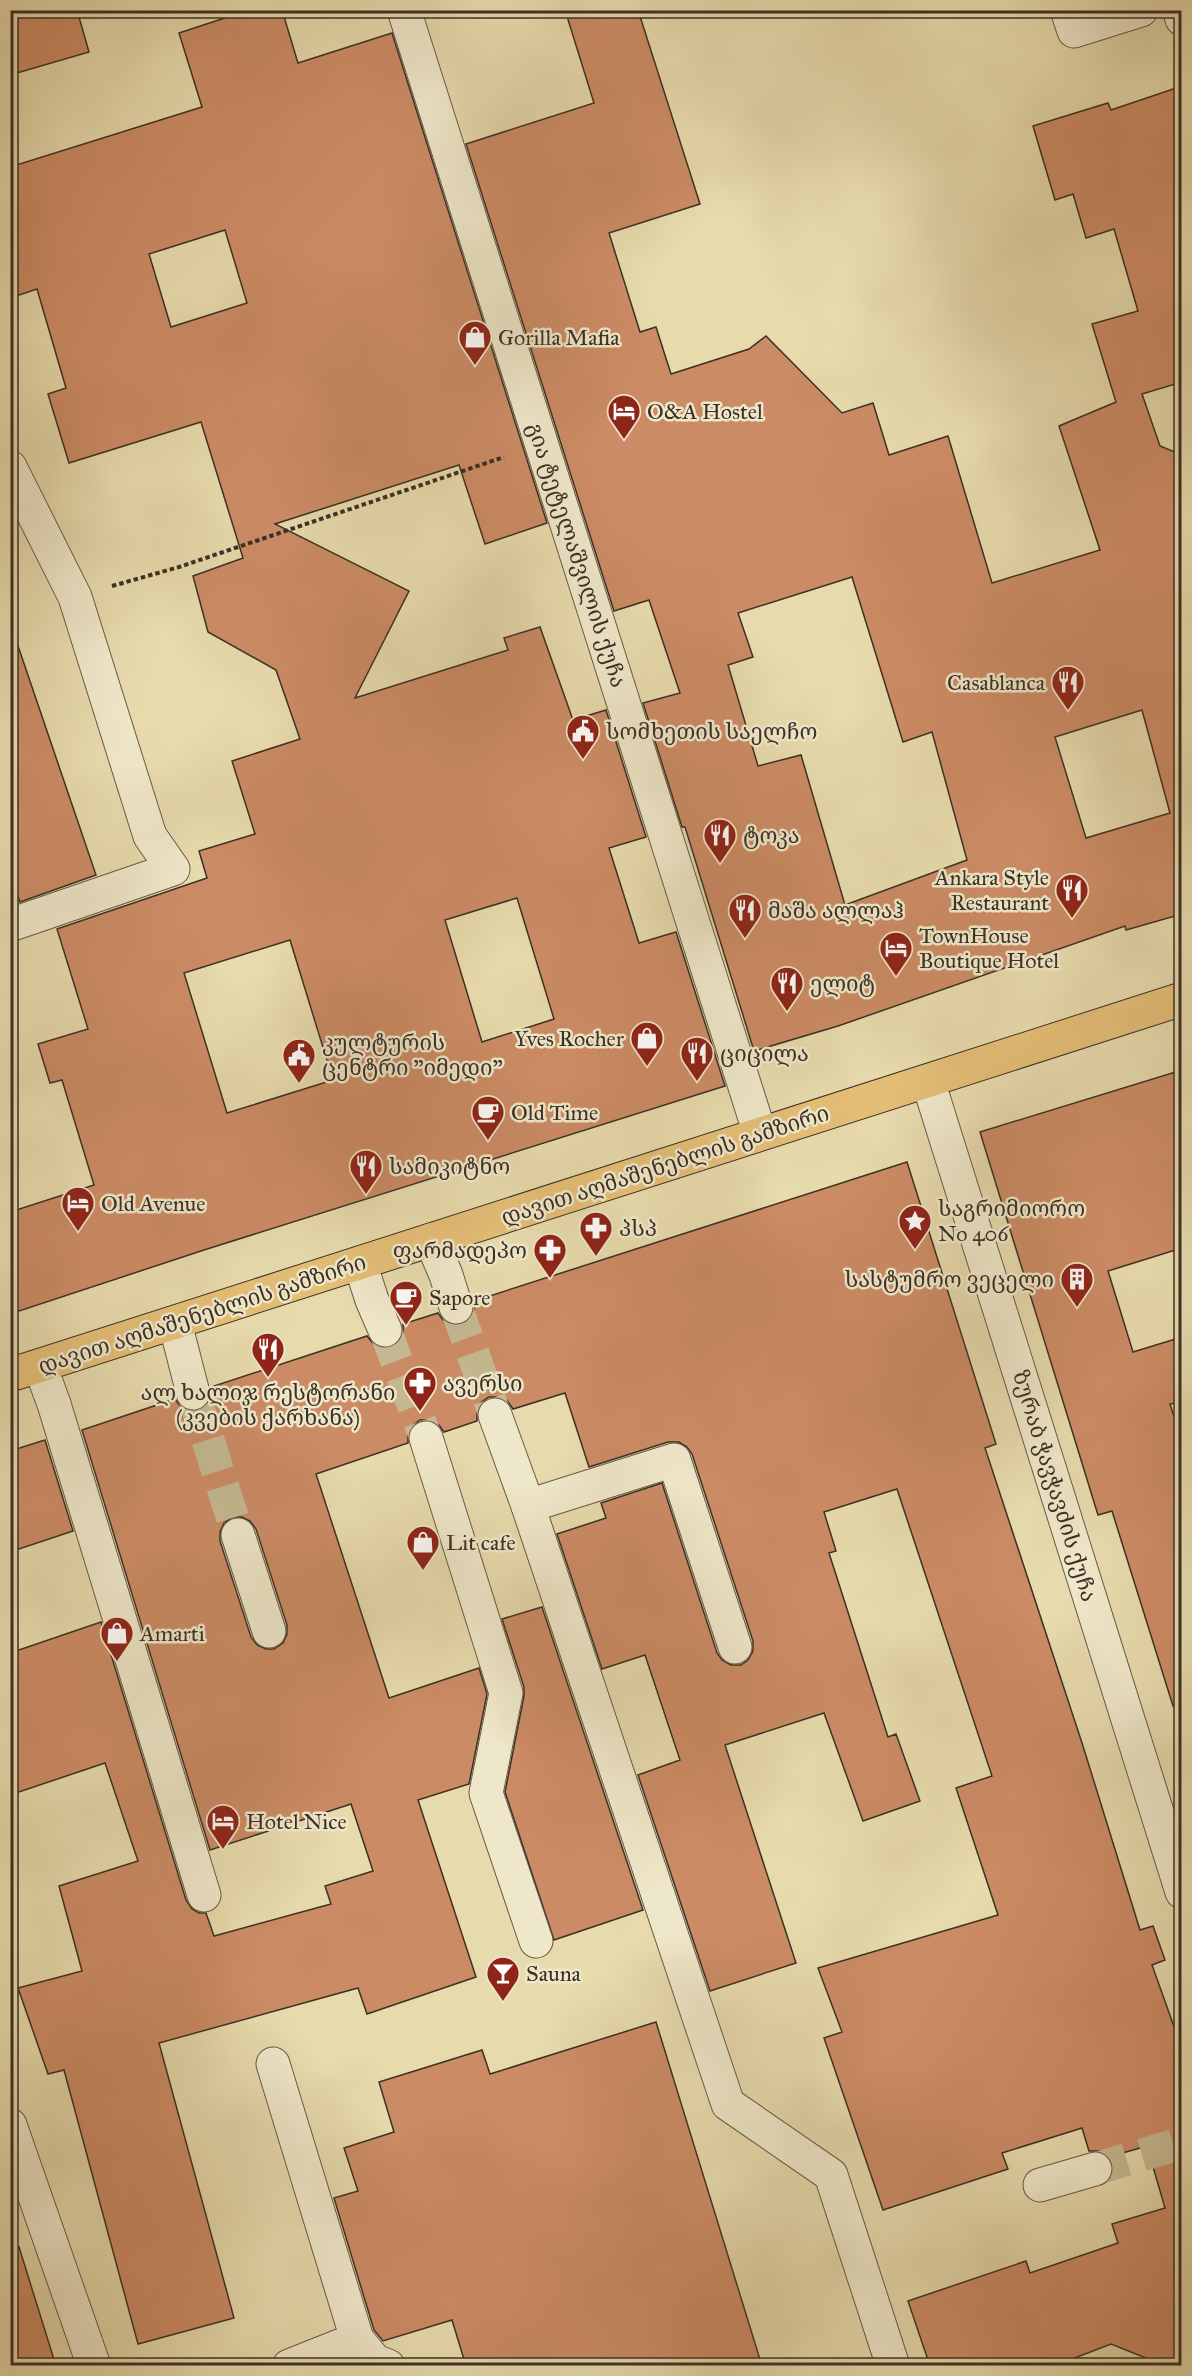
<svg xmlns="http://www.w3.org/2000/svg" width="1192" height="2376" viewBox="0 0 1192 2376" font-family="'IM FELL Great Primer','Noto Serif Georgian',serif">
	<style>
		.building { fill: #cb8b65; stroke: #3b3025; stroke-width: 1.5; fill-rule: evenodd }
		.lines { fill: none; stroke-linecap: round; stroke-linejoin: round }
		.minor-tunnel { stroke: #c5b891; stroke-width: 33; stroke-dasharray: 33 16; stroke-linecap: butt }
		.minor-casing { stroke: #665a47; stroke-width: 35 }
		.major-casing { stroke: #3b3025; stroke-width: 35 }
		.path { stroke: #3b3025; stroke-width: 4; stroke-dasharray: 4.5 3; stroke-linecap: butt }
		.minor { stroke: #efe7c9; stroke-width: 33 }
		.major { stroke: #e4bd76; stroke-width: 33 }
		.labels { text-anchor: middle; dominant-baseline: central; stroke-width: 5; stroke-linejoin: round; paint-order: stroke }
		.poi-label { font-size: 22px; fill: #3b3025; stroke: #efe7c9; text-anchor: start }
		.street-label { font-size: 22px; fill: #3b3025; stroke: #efe7c9 }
	</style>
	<rect width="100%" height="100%" fill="#e7daac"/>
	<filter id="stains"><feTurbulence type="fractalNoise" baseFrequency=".00333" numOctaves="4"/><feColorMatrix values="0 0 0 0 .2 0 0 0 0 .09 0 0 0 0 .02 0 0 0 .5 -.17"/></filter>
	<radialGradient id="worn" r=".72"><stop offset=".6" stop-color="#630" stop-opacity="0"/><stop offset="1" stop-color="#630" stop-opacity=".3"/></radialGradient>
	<g class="building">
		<path d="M10,10H77L89,52L10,75Z"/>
		<path d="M249,10H282L298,63L392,33L547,523L485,544L459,465L275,524L409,591L355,698L508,650L504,638L540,627L573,720L606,710L646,837L609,848L639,943L676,932L725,1086L204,1250L10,1314V1212L94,1185L62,1080L50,1083L38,1044L88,1029L57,929L207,878L199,851L255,834L232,761L300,739L276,670L208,632L193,576L243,558L201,422L69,463L48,394L66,388L37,289L10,298V167L202,107L179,33ZM225,230L247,303L171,327L149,254ZM517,898L554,1019L482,1042L445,920ZM290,940L333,1080L227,1113L184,973Z"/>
		<path d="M565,10H638L700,204L609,233L640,332L656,327L671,374L749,349L766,336L842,413L873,403L889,455L948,436L992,583L1100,550L1059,426L1116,402L1092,324L1138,311L1114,229L1086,238L1073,194L1055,200L1033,126L1108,103L1111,110L1182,86V382L1142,394L1160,446L1182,455V914L1126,930L1125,926L838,1026L754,1051L685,827H682L643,703L680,693L649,600L614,611L466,144L594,103ZM852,577L903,742L932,732L967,860L845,905L801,755L758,766L728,665L753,657L738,613ZM1142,710L1170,813L1086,838L1055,737Z"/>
		<path d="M17,643L96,875L20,902L10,874V644Z"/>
		<path d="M1182,1070V1248L1108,1271L1133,1352L1182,1337V1402L1170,1404L1182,1441V1705L1173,1706L1112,1511L1098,1515L980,1132Z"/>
		<path d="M907,1162L996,1444L985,1448L1083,1746L1140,1930L1153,1926L1165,1960L1152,1965L1182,2049V2366H1148L1146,2358L1111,2344L1054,2366H930L908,2301L1026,2261L1030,2273L1118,2243L1112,2224L1165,2208L1147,2146L1109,2157L1100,2151H1089L1082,2128L1002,2153L1008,2169L883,2210L824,2038L842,2032L818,1968L998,1915L956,1788L992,1776L897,1489L824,1512L836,1551L829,1553L888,1737L896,1734L920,1801L863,1821L824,1713L725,1745L796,1963L710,1991L638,1775L680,1760L645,1655L602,1669L557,1534L606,1518L601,1503L662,1483L717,1653L722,1660L731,1665H741L748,1660L753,1651V1641L692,1454L687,1447L679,1442H668L589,1467L565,1393L513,1409L507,1400L499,1397H489L480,1403L477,1412V1421L444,1432L439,1425L431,1420H420L412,1426L408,1433V1443L316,1474L389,1698L479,1668L487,1694L469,1784L418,1800L476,1977L367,2014L358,1988L159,2043L234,2318L138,2344L64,2070L48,2074L18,1988L82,1971L59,1886L138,1861L105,1763L10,1795V1653L101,1622L186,1900L192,1909L199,1913H206L214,1936L331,1904L325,1886L373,1871L351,1804L210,1850L82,1430L175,1399L180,1406L187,1411H198L206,1406L211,1399V1387L367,1336L374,1345L383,1349L392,1347L400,1341L403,1333V1324L438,1313L443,1320L451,1325H462L470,1319L474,1312V1301ZM233,1517H242L250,1521L256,1529L287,1625V1634L283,1643L274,1649H266L257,1645L251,1637L220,1541V1532L224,1523Z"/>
		<path d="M45,1440L73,1531L10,1552V1451Z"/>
		<path d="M542,1607L643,1910L554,1940L505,1792L524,1696V1687L502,1619Z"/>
		<path d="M656,2022L762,2366H466L452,2320L383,2341L374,2330L334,2198L358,2191L344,2148L394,2132L379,2082L482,2050L490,2074Z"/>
		<path d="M19,2247L56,2366H10V2249Z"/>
	</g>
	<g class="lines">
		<g class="minor-tunnel">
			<path d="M456,1307L495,1415"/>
			<path d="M385,1330L426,1438"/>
			<path d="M193,1393L238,1535"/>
			<path d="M1095,2169L1182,2143"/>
		</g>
		<defs>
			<g id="minor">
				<path d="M404,10L760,1134"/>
				<path d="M1067,10L1074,31L1141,10"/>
				<path d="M1179,10L1182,19"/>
				<path d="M10,467L75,597L150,836L173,869L10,925"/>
				<path d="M928,1081L1182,1892"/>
				<path d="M431,1240L446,1275L456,1307"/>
				<path d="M360,1263L372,1300L385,1330"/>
				<path d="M175,1323L193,1393"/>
				<path d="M40,1366L54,1404L204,1895"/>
				<path d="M495,1415L528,1506L728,2104L831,2175L893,2366"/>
				<path d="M426,1438L506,1693L486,1793L536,1941"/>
				<path d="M528,1506L674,1460L735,1647"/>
				<path d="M238,1535L269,1631"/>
				<path d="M273,2064L357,2339L375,2361L388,2366"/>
				<path d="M10,2125L94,2366"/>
				<path d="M1040,2185L1095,2169"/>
				<path d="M289,2366L357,2339"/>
			</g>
			<path id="major" d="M10,1375L1182,999"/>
		</defs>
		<use href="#minor" class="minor-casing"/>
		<use href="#major" class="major-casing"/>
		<path class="path" d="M112,586L179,567L504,457"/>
		<use href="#minor" class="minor"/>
		<use href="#major" class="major"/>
	</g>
	<defs>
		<symbol id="shop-pin" viewBox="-11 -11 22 30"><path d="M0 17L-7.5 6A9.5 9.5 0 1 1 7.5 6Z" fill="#8f2418" stroke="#efe7c9"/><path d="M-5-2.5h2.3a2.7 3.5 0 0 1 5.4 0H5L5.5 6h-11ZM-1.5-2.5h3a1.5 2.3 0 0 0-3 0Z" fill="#fff"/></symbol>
		<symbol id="hotel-pin" viewBox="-11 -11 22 30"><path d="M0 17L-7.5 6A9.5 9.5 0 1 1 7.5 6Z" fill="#8f2418" stroke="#efe7c9"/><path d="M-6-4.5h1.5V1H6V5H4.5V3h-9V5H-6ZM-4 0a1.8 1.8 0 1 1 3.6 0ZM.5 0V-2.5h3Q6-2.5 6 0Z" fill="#fff"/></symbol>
		<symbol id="restaurant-pin" viewBox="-11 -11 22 30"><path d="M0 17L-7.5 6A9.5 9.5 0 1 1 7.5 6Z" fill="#8f2418" stroke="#efe7c9"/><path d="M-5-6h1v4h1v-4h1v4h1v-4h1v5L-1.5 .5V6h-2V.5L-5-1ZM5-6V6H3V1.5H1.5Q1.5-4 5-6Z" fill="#fff"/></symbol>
		<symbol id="civic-pin" viewBox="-11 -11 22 30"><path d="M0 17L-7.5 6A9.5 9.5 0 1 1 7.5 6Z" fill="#8f2418" stroke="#efe7c9"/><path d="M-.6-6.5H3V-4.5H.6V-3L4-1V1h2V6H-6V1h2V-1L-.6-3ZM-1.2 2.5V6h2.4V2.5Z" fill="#fff"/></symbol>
		<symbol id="cafe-pin" viewBox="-11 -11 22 30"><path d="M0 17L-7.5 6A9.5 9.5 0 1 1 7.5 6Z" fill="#8f2418" stroke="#efe7c9"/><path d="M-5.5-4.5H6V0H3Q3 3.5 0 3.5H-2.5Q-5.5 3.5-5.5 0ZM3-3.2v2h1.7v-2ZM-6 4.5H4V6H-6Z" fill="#fff"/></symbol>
		<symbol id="sight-pin" viewBox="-11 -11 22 30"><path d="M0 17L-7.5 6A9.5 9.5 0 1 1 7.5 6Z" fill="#8f2418" stroke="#efe7c9"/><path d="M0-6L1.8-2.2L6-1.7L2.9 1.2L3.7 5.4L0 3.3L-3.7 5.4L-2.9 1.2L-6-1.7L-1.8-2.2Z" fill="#fff"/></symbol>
		<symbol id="pharmacy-pin" viewBox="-11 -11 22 30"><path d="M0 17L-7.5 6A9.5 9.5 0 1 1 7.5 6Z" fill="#8f2418" stroke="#efe7c9"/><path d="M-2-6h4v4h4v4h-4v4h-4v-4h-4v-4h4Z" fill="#fff"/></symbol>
		<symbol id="building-pin" viewBox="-11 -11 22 30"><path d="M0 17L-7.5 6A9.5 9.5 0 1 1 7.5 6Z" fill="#8f2418" stroke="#efe7c9"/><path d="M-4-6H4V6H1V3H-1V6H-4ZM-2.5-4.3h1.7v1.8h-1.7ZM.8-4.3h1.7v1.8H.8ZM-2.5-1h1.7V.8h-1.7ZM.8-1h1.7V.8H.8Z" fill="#fff"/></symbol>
		<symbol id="bar-pin" viewBox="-11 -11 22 30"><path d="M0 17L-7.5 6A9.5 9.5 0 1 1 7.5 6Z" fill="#8f2418" stroke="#efe7c9"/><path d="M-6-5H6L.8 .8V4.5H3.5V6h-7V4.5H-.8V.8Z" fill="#fff"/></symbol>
	</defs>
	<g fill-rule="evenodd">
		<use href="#shop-pin" x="456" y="318" width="38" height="52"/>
		<use href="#hotel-pin" x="605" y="392" width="38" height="52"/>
		<use href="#restaurant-pin" x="1049" y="663" width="38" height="52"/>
		<use href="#civic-pin" x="564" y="712" width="38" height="52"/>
		<use href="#restaurant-pin" x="701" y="816" width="38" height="52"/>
		<use href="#restaurant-pin" x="1053" y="871" width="38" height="52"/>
		<use href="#restaurant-pin" x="726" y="891" width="38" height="52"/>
		<use href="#hotel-pin" x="877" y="929" width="38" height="52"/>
		<use href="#restaurant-pin" x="768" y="964" width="38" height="52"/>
		<use href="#shop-pin" x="628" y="1019" width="38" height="52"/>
		<use href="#restaurant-pin" x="678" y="1034" width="38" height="52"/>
		<use href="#civic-pin" x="280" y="1036" width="38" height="52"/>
		<use href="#cafe-pin" x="469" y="1093" width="38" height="52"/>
		<use href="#restaurant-pin" x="347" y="1147" width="38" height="52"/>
		<use href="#hotel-pin" x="59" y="1184" width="38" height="52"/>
		<use href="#sight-pin" x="896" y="1202" width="38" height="52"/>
		<use href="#pharmacy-pin" x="577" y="1209" width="38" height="52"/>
		<use href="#pharmacy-pin" x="531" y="1231" width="38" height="52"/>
		<use href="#building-pin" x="1058" y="1260" width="38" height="52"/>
		<use href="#cafe-pin" x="387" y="1278" width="38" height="52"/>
		<use href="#restaurant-pin" x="249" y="1330" width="38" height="52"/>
		<use href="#pharmacy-pin" x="401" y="1364" width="38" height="52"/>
		<use href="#shop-pin" x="404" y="1523" width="38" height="52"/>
		<use href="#shop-pin" x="98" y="1614" width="38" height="52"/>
		<use href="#hotel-pin" x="204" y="1802" width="38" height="52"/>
		<use href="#bar-pin" x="484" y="1954" width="38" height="52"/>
	</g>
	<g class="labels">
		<g class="poi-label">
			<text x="498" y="337">Gorilla Mafia</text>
			<text x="647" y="411">O&amp;A Hostel</text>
			<text x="1045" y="682" text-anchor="end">Casablanca</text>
			<text x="606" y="731">სომხეთის საელჩო</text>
			<text x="743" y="835">ტოკა</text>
			<text x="1049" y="877" text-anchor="end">Ankara Style<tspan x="1049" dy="25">Restaurant</tspan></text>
			<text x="768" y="910">მაშა ალლაჰ</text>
			<text x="919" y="935">TownHouse<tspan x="919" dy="25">Boutique Hotel</tspan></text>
			<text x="810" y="983">ელიტ</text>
			<text x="624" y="1038" text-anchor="end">Yves Rocher</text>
			<text x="322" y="1042">კულტურის<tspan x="322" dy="25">ცენტრი "იმედი"</tspan></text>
			<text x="720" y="1053">ციცილა</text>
			<text x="511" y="1112">Old Time</text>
			<text x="389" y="1166">სამიკიტნო</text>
			<text x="101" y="1203">Old Avenue</text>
			<text x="938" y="1208">საგრიმიორო<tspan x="938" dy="25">No 406</tspan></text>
			<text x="619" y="1228">პსპ</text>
			<text x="527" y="1250" text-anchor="end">ფარმადეპო</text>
			<text x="1054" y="1279" text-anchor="end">სასტუმრო ვეცელი</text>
			<text x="429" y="1297">Sapore</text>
			<text x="443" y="1383">ავერსი</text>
			<text x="268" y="1392" text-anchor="middle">ალ ხალიჯ რესტორანი<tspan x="268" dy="25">(კვების ქარხანა)</tspan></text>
			<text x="446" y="1542">Lit cafe</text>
			<text x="140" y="1633">Amarti</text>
			<text x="246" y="1821">Hotel Nice</text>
			<text x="526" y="1973">Sauna</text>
		</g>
		<g class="street-label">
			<text transform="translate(577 555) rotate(72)">გია ტეტელაშვილის ქუჩა</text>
			<text transform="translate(665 1165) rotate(-18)">დავით აღმაშენებლის გამზირი</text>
			<text transform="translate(202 1314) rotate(-18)">დავით აღმაშენებლის გამზირი</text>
			<text transform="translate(1055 1486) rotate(73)">ზურაბ ჭავჭავძის ქუჩა</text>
		</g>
	</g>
	<rect width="1192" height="2376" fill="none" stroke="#e7daac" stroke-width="36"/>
	<rect x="12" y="12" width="1168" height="2352" fill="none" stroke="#3b3025" stroke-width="3"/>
	<rect x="18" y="18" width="1156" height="2340" fill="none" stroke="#3b3025" stroke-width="1.5"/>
	<rect width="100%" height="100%" filter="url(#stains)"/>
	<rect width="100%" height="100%" fill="url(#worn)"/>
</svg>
